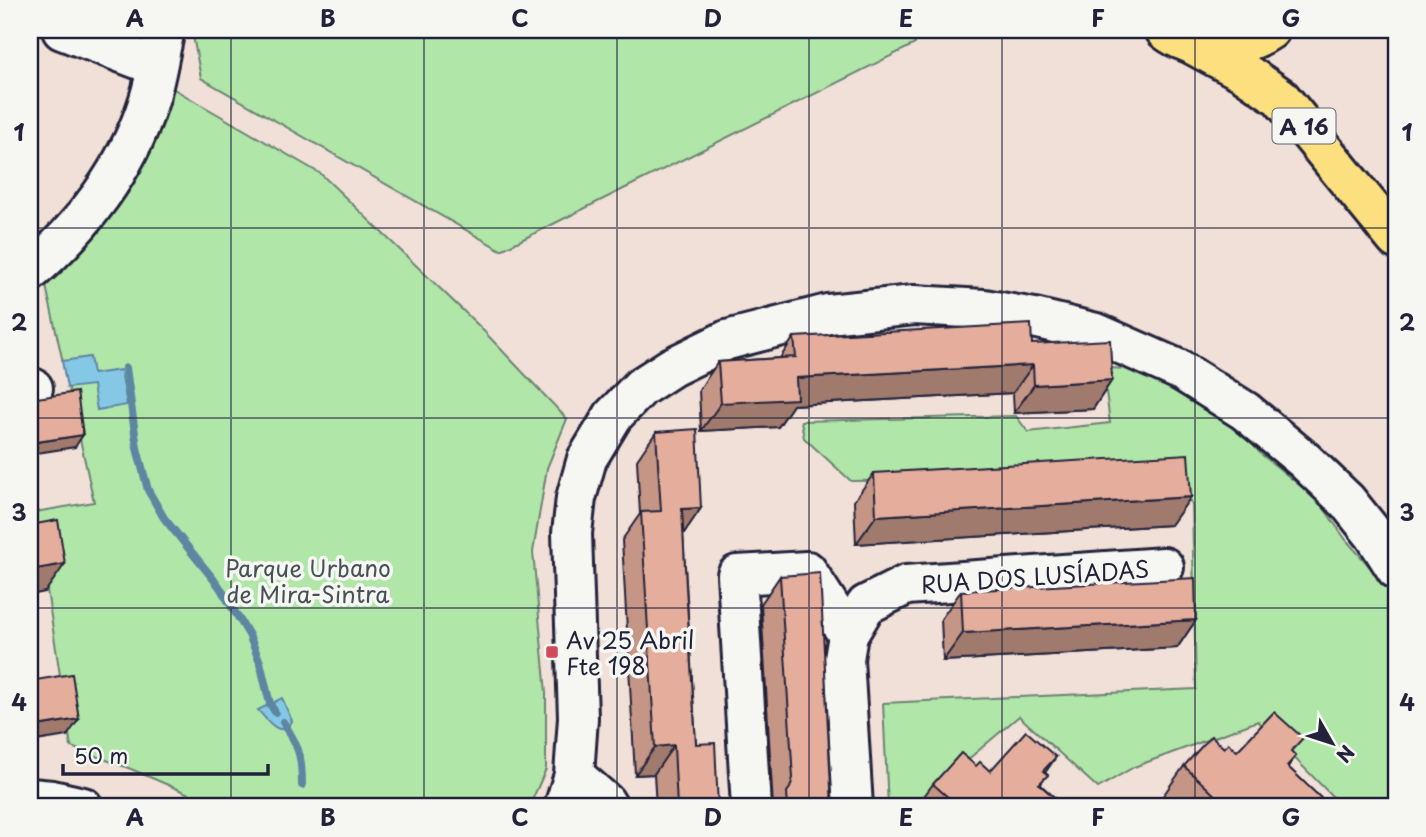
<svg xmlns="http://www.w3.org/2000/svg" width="1426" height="837" viewBox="0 0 1426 837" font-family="'Playpen Sans',sans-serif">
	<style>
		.green { fill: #b1e6a9; stroke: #6a8472; stroke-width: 2 }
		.water { fill: #85c8e6; stroke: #5d86a2; stroke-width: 2 }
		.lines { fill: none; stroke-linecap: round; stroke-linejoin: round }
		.stream { stroke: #5d86a2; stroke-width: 8 }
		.minor-casing { stroke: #22223b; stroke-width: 44 }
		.major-casing { stroke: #22223b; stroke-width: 44 }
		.highway-casing { stroke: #22223b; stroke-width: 44 }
		.minor { stroke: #f6f6f2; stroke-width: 38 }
		.major { stroke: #fce080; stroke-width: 38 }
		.highway { stroke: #fce080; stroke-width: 38 }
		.wall { fill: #c59686; stroke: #22223b; stroke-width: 2 }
		.shaded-wall { fill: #a07a6d; stroke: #22223b; stroke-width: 2 }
		.building { fill: #e5ae9c; stroke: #22223b; stroke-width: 2 }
		.grid { fill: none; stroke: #22223b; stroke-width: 2; stroke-opacity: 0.55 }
		.poi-dot { fill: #d1495b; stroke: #f6f6f2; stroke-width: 2.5 }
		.labels { text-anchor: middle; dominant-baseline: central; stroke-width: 7; stroke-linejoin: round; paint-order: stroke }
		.shield { fill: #f6f6f2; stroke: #626272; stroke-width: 2 }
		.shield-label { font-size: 21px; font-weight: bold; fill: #22223b }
		.park-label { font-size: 23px; fill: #465356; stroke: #f6f6f2 }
		.street-label { font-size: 23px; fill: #22223b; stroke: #f6f6f2 }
		.poi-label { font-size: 23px; fill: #22223b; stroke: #f6f6f2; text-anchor: start }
		.neatline { fill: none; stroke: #22223b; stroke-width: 2.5 }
		.grid-label { font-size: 23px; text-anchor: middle; font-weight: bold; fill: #22223b }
	</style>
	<rect width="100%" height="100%" fill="#f1e0d8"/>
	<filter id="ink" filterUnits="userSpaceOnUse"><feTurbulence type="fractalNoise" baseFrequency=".0143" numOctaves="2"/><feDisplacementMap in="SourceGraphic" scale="14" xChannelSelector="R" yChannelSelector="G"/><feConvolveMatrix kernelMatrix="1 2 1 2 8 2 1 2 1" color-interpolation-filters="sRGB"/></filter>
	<g filter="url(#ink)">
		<g class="green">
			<path d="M197,30H914L915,44L501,250L201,78L193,36Z"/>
			<path d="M167,85L321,174L478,325L567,419L547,468L533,552L546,693V769L529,807H219L131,769L71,747L35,512L94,502L46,286L104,216Z"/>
			<path d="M1103,368L1135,369L1238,428L1261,454L1318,500L1346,540L1378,576L1390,586L1396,599V807H1337L1335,799L1258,721L1134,767L1098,788L1019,716L939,784L924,807H888L883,703L1196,689L1192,504L1172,477L851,481L804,438L801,421L1016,416L1028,432L1110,423Z"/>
		</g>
		<g class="water">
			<path d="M90,357L93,374L121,370L127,405L97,410L93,385L67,388L62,361Z"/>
			<path d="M282,698L292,721C282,741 267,720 258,710Z"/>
		</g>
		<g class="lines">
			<g class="stream">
				<path d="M126,368L137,448L148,490L164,518L219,586L249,635L260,662L270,704L275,712"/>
				<path d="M283,722C299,746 302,757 302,785"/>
			</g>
			<defs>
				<g id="minor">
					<path d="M62,30L156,66"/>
					<path d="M30,272C82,228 127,169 148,103C156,79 159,54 165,30"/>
					<path d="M30,388H33"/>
					<path d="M574,775L605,802L608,807"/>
					<path d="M30,798L52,800L83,807"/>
					<path d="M564,807L574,775L578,718L572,533L576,498L587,459L613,416L641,387L672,367L727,340L828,314L914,305L984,309L1034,318L1096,333L1180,370L1245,411L1304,460L1347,501L1375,536L1396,569"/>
					<path d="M751,807L737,575L807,571L848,635"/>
					<path d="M853,807L844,659L848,635L866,605L906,585L1164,567"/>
				</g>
				<path id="major" d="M1165,30C1194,53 1241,50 1270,30"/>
				<path id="highway" d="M1188,42L1245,73L1280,97L1396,239"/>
			</defs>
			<use href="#minor" class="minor-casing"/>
			<use href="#major" class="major-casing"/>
			<use href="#highway" class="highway-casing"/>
			<use href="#minor" class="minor"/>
			<use href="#major" class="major"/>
			<use href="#highway" class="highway"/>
		</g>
		<g class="wall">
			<path d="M794,337L1032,344L1112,380L1093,409L1014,413L1013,393L793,405L778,427L701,431L699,390L718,362L780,358Z"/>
			<path d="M656,432L701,508L683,534L696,744L718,807H656L654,774L635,775L622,540L640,514L637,460Z"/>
			<path d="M874,473L1171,525L856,544L854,501Z"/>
			<path d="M780,576L832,807H773L761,604Z"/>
			<path d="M961,591L1196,620L1177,648L943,661L941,619Z"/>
			<path d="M1224,748L1237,751L1292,753L1296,756L1288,767L1326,803L1323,807H1168L1160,800L1184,766Z"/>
			<path d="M1056,757L1045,773L1041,785L1065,807H916L933,784L976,766L990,771Z"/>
		</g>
		<g class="shaded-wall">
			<path d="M1033,365L1013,393L793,405L778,427L701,431L721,403L796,378Z"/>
			<path d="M1112,380L1093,409L1014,413L1034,385Z"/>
			<path d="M83,435L75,447L30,454V443Z"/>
			<path d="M1191,497L1171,525L856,544L876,516Z"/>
			<path d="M701,508L682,536V509Z"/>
			<path d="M65,564L45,592L30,595V570Z"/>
			<path d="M1196,620L1177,648L943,661L963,633Z"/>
			<path d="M79,719L67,736L30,742V727Z"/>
			<path d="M674,745L654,774L635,775L655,747Z"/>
		</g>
		<g class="building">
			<path d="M1031,324L1032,344L1110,340L1112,380L1034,385L1033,365L796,378L797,399L721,403L718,362L796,357L794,337Z"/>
			<path d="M77,392L83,435L30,443V399Z"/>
			<path d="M697,429L701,508L682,509L686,587L696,744L715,743L718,807H677L674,745L655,747L641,512L661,511L656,432Z"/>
			<path d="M1188,454L1191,497L876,516L874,473Z"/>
			<path d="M58,520L65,564L30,570V525Z"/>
			<path d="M820,573L832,807H788L787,792L790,788L793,778L780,576Z"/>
			<path d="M1195,578L1196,620L963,633L961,591Z"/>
			<path d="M72,674L79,719L30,727V681Z"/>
			<path d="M1274,712L1303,738L1291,751L1296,756L1287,766L1326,803L1322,807H1214L1221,801L1184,766L1211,736L1224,748L1228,743L1237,751Z"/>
			<path d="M1026,731L1056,757L1043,771L1048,775L1039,784L1065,807H959L933,784L961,753L976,766L980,762L990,771Z"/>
		</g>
	</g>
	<path class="grid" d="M231,30V807M424,30V807M617,30V807M809,30V807M1002,30V807M1195,30V807M30,228H1396M30,418H1396M30,608H1396"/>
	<rect class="poi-dot" x="545" y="645" width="14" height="14" rx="3.5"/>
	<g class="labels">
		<rect class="shield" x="1272.5" y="108.5" width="63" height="35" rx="5"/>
		<g class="shield-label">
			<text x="1304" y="126">A 16</text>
		</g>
		<g class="park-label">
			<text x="308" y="567">Parque Urbano<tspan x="308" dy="26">de Mira-Sintra</tspan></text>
		</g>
		<g class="street-label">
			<text transform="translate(1035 576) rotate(-4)">RUA DOS LUSÍADAS</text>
		</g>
		<g class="poi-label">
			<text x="566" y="639">Av 25 Abril<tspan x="566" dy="26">Fte 198</tspan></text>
		</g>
	</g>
	<rect width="1426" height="837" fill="none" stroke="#f6f6f2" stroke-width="77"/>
	<g transform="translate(1332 743) rotate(129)" stroke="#f6f6f2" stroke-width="5" paint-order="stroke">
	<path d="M0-5L12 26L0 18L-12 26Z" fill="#22223b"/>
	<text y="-10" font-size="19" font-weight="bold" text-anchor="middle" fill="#22223b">N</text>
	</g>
	<path d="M63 764v10h205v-10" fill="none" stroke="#22223b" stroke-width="3.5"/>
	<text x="74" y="764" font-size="21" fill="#22223b" stroke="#f6f6f2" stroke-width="5" paint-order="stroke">50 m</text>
	<rect x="38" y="38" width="1350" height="760" class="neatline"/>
	<g class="grid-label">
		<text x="135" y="27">A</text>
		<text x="328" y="27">B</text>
		<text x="520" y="27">C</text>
		<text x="713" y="27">D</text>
		<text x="906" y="27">E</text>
		<text x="1098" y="27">F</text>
		<text x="1291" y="27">G</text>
		<text x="19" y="141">1</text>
		<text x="1407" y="141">1</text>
		<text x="19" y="331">2</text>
		<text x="1407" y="331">2</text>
		<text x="19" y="521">3</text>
		<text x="1407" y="521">3</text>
		<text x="19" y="711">4</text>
		<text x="1407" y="711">4</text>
		<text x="135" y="826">A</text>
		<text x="328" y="826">B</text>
		<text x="520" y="826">C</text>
		<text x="713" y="826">D</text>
		<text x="906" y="826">E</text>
		<text x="1098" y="826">F</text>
		<text x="1291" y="826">G</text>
	</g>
</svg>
